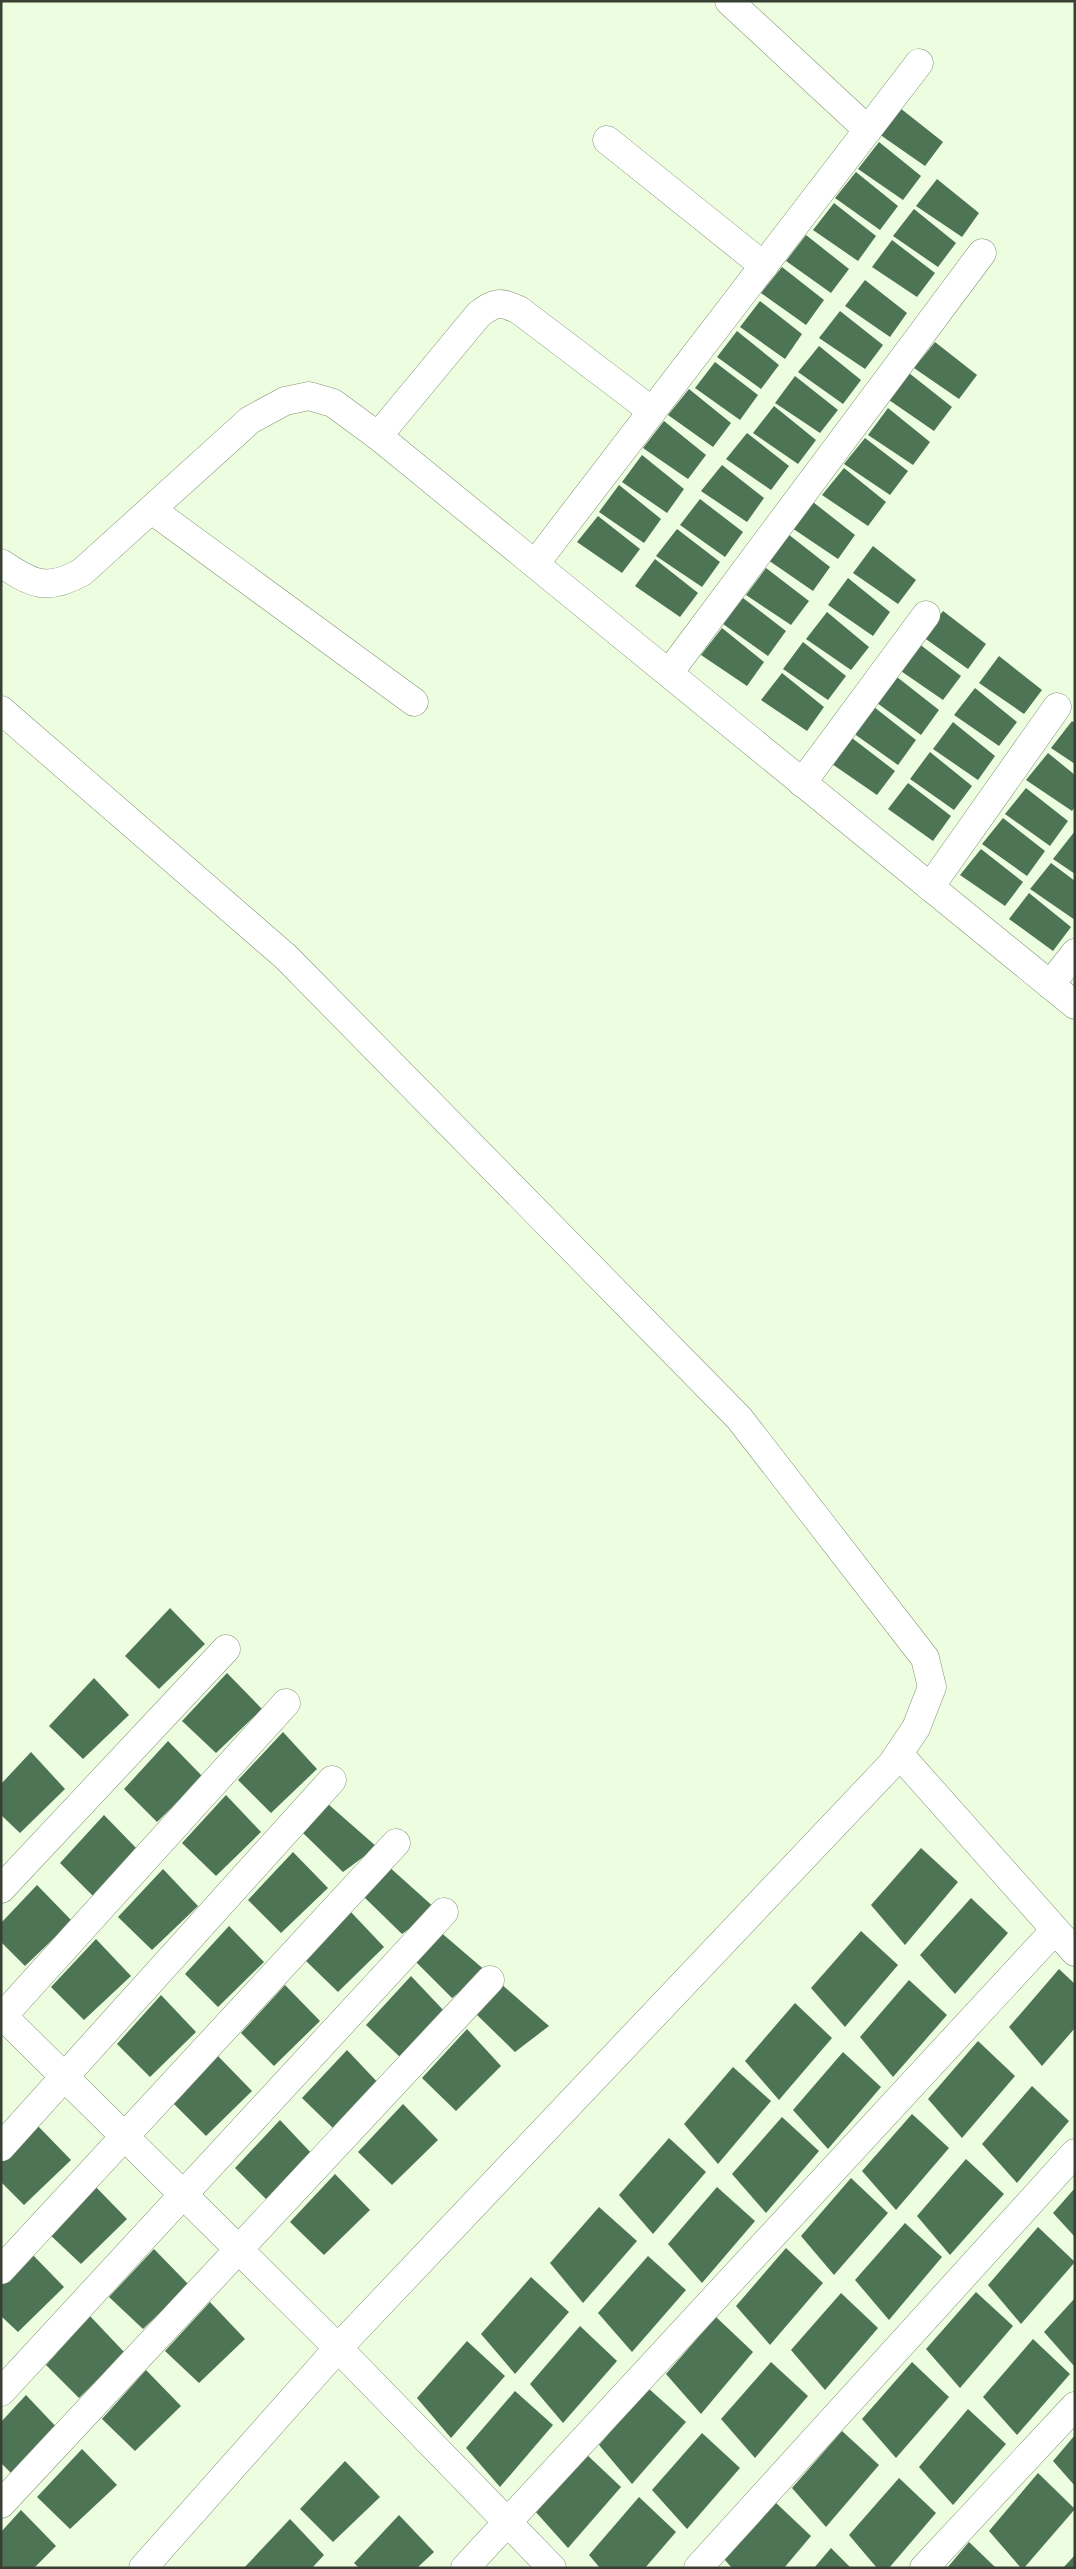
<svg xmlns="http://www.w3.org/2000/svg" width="1076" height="2569" viewBox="0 0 1076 2569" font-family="Ubuntu,sans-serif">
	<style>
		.building { fill: #4e7456 }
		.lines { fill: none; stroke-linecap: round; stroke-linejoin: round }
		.minor-casing { stroke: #849478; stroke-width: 29 }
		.minor { stroke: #fff; stroke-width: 28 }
	</style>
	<rect width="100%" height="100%" fill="#ecfedf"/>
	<g class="building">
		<path d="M900,108L943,142L925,166L879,134Z"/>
		<path d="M879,142L921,176L903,200L858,169Z"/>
		<path d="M856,172L898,206L880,230L835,198Z"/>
		<path d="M937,179L979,213L962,237L916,206Z"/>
		<path d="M834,203L876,236L858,261L813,230Z"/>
		<path d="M914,209L956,243L938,267L893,236Z"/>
		<path d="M806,235L849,269L831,293L786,261Z"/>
		<path d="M892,240L935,273L917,297L872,267Z"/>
		<path d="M782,267L824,300L806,325L761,293Z"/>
		<path d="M865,280L907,313L890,337L845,306Z"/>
		<path d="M760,301L802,334L785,359L740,327Z"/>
		<path d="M840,311L883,345L865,369L819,338Z"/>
		<path d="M737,331L779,365L761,389L717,357Z"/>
		<path d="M935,342L977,375L959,399L914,368Z"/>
		<path d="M819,346L861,380L843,404L798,372Z"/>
		<path d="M715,362L758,395L740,420L695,388Z"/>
		<path d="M909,373L952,407L934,431L889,400Z"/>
		<path d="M795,376L838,410L820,433L775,403Z"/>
		<path d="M689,389L731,423L713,447L668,415Z"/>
		<path d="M774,406L816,440L798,464L753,433Z"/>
		<path d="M888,408L930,442L913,465L868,435Z"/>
		<path d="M664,421L706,455L688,479L643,448Z"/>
		<path d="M747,433L789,466L771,490L726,459Z"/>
		<path d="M865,438L908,471L890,495L844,464Z"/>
		<path d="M642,455L684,489L667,513L622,482Z"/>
		<path d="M722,465L764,498L747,522L701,491Z"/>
		<path d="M844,468L886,502L868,526L822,495Z"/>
		<path d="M619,485L661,519L644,543L599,512Z"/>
		<path d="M700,499L743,532L725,557L680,525Z"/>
		<path d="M813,502L855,535L838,559L792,528Z"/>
		<path d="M598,516L640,549L622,573L577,542Z"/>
		<path d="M677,529L720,562L702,587L656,556Z"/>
		<path d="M788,534L830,567L813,591L768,560Z"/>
		<path d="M873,546L916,580L898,604L853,573Z"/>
		<path d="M655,559L698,593L680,617L635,586Z"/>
		<path d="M766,568L809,601L791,625L746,595Z"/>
		<path d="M848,578L890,612L873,636L828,605Z"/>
		<path d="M743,598L786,631L768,656L723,624Z"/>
		<path d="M943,611L986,644L968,669L923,637Z"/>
		<path d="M827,612L869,647L851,670L806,639Z"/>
		<path d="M722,628L764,662L747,686L701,655Z"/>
		<path d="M803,642L846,676L828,700L783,669Z"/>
		<path d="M918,643L961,676L943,700L898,669Z"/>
		<path d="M999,656L1042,690L1024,714L979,683Z"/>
		<path d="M782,673L824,707L807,731L761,700Z"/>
		<path d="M897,677L939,710L921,735L877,703Z"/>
		<path d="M975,688L1017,722L999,746L954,715Z"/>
		<path d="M874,707L916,740L898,765L853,733Z"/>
		<path d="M1072,721L1075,723V764L1051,748Z"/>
		<path d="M953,722L995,756L978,780L933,749Z"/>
		<path d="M852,738L895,771L877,795L832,764Z"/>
		<path d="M930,752L972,786L954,810L910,779Z"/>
		<path d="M1048,753L1075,775V807L1072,811L1026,780Z"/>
		<path d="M908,783L951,816L933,841L888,809Z"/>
		<path d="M1026,788L1068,821L1050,846L1005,814Z"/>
		<path d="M1003,818L1045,851L1027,876L982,844Z"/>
		<path d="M1075,831V874L1053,859Z"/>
		<path d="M981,849L1023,882L1005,906L960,875Z"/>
		<path d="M1051,863L1075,881V920L1030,889Z"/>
		<path d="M1029,893L1071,927L1053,951L1009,919Z"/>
		<path d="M170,1608L205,1644L159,1689L125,1656Z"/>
		<path d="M227,1673L262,1709L216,1753L182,1721Z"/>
		<path d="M94,1678L129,1715L83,1759L49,1726Z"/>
		<path d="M283,1732L317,1769L271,1813L238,1780Z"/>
		<path d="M168,1741L203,1777L157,1822L124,1789Z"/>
		<path d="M31,1752L65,1789L20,1833L1,1815V1784Z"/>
		<path d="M226,1795L261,1832L216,1876L182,1843Z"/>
		<path d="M328,1804L377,1847L343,1872L303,1833Z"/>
		<path d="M104,1815L139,1851L93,1896L60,1863Z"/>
		<path d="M921,1848L958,1882L905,1945L871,1905Z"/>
		<path d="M293,1852L328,1888L281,1933L248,1900Z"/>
		<path d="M387,1865L436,1909L402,1934L362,1895Z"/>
		<path d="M163,1869L198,1906L152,1950L118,1917Z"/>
		<path d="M37,1885L72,1921L25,1966L1,1942V1923Z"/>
		<path d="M971,1898L1008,1933L955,1994L920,1955Z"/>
		<path d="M349,1910L384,1947L338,1992L304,1959Z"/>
		<path d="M229,1926L264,1962L218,2007L185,1974Z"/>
		<path d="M438,1930L487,1972L452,1998L413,1959Z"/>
		<path d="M861,1931L898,1965L845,2027L811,1988Z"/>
		<path d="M96,1939L131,1976L84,2020L51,1987Z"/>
		<path d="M1059,1969L1075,1984V2028L1042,2066L1009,2027Z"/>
		<path d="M411,1976L446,2013L400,2057L366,2025Z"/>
		<path d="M909,1980L947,2015L893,2077L860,2037Z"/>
		<path d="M500,1983L549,2026L515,2052L475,2013Z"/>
		<path d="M285,1985L320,2021L274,2066L241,2033Z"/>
		<path d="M161,1995L196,2032L150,2077L117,2044Z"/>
		<path d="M795,2003L832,2038L779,2100L745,2061Z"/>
		<path d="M467,2029L501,2066L456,2111L422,2078Z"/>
		<path d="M978,2041L1015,2076L962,2138L928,2099Z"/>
		<path d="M347,2050L382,2087L336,2131L302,2098Z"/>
		<path d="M843,2052L881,2087L828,2149L793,2110Z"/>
		<path d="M217,2055L252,2091L206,2136L173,2103Z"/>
		<path d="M733,2067L771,2101L718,2164L684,2124Z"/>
		<path d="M1032,2086L1069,2121L1017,2183L982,2144Z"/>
		<path d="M403,2104L438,2140L392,2185L358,2152Z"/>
		<path d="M912,2114L949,2148L896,2210L862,2171Z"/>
		<path d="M782,2117L819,2151L766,2213L732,2174Z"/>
		<path d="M280,2120L314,2156L268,2201L235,2168Z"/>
		<path d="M36,2124L71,2160L24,2205L1,2182V2162Z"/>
		<path d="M669,2138L706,2172L653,2234L619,2195Z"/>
		<path d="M966,2159L1004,2194L950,2255L917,2216Z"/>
		<path d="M335,2174L370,2210L324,2255L290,2222Z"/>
		<path d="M851,2178L888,2213L834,2275L801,2236Z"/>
		<path d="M92,2183L127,2219L81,2264L47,2232Z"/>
		<path d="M717,2187L755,2221L702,2283L668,2244Z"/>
		<path d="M1075,2188V2237L1053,2213Z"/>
		<path d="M599,2207L637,2241L583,2303L550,2263Z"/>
		<path d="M905,2223L942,2257L889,2320L855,2280Z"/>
		<path d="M1038,2227L1075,2262L1021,2324L988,2285Z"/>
		<path d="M786,2248L823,2283L770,2345L736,2306Z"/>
		<path d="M154,2249L189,2285L143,2329L109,2297Z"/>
		<path d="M29,2251L64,2287L18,2332L1,2316V2281Z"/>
		<path d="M648,2256L686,2290L632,2352L598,2313Z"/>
		<path d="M531,2277L569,2312L515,2374L481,2334Z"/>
		<path d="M976,2292L1013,2326L960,2388L926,2349Z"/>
		<path d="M841,2293L878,2328L825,2390L791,2350Z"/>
		<path d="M1075,2298V2367L1044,2332Z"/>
		<path d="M210,2302L245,2339L199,2383L165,2351Z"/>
		<path d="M90,2316L125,2353L79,2398L46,2365Z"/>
		<path d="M716,2317L753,2352L701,2414L666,2374Z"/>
		<path d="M580,2326L617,2361L563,2423L530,2384Z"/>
		<path d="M1033,2339L1070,2374L1017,2435L983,2397Z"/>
		<path d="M467,2341L505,2376L451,2438L417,2398Z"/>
		<path d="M771,2362L808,2396L755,2458L721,2419Z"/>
		<path d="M912,2362L949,2397L896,2458L862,2419Z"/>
		<path d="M146,2370L181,2406L135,2451L102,2419Z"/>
		<path d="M648,2388L686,2422L632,2484L599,2445Z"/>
		<path d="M515,2391L553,2425L500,2487L466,2448Z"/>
		<path d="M26,2395L61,2432L14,2476L1,2463V2422Z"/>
		<path d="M968,2409L1006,2444L953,2505L919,2467Z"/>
		<path d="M842,2431L879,2465L826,2527L792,2488Z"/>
		<path d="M702,2433L740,2468L687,2529L652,2490Z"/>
		<path d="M1075,2435V2486L1053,2461Z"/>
		<path d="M82,2449L117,2485L70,2529L37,2497Z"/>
		<path d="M584,2452L621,2487L568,2548L534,2510Z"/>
		<path d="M345,2461L380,2497L333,2542L300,2509Z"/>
		<path d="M1038,2473L1075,2509L1024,2568H1021L989,2531Z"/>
		<path d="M899,2478L936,2513L889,2568H877L849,2535Z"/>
		<path d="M639,2497L676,2532L645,2568H600L589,2555Z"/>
		<path d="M774,2501L811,2536L784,2568H732L724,2559Z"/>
		<path d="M21,2510L56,2546L34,2568H1V2532Z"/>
		<path d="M399,2515L434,2552L417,2568H359L354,2563Z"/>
		<path d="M290,2519L324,2555L312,2568H244Z"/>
		<path d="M969,2542L996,2568H947Z"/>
		<path d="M831,2548L851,2568H814Z"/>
		<path d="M1075,2555V2568H1063Z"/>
	</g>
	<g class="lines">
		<defs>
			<g id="minor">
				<path d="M729,1L868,130"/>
				<path d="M607,140L764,266"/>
				<path d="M378,436L479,314C496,302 499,301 519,310L652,411"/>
				<path d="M152,510L414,702"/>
				<path d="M1,563C32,584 47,592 82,572L250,420L285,401L309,396L333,403L378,436L1075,1005"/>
				<path d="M535,564L919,63"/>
				<path d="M669,673L982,253"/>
				<path d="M1,710L286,957L739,1418L925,1658L932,1687L916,1728L891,1765L338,2348L143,2568"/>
				<path d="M802,783L926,615"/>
				<path d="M930,887L1057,707"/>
				<path d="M1050,985L1075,953"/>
				<path d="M899,1754L1075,1952"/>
				<path d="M1,1889L226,1649"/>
				<path d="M1,2014L338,2348L552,2568"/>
				<path d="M1,2018L286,1703"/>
				<path d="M1,2147L332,1780"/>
				<path d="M1,2270L396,1843"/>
				<path d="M1,2392L444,1912"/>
				<path d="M1,2504L490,1980"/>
				<path d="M465,2568L1055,1930"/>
				<path d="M698,2568L1075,2153"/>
				<path d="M924,2568L1075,2406"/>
			</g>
		</defs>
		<use href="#minor" class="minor-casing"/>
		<use href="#minor" class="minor"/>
	</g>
	<rect width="1076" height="2569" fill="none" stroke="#383f33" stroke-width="5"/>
</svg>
